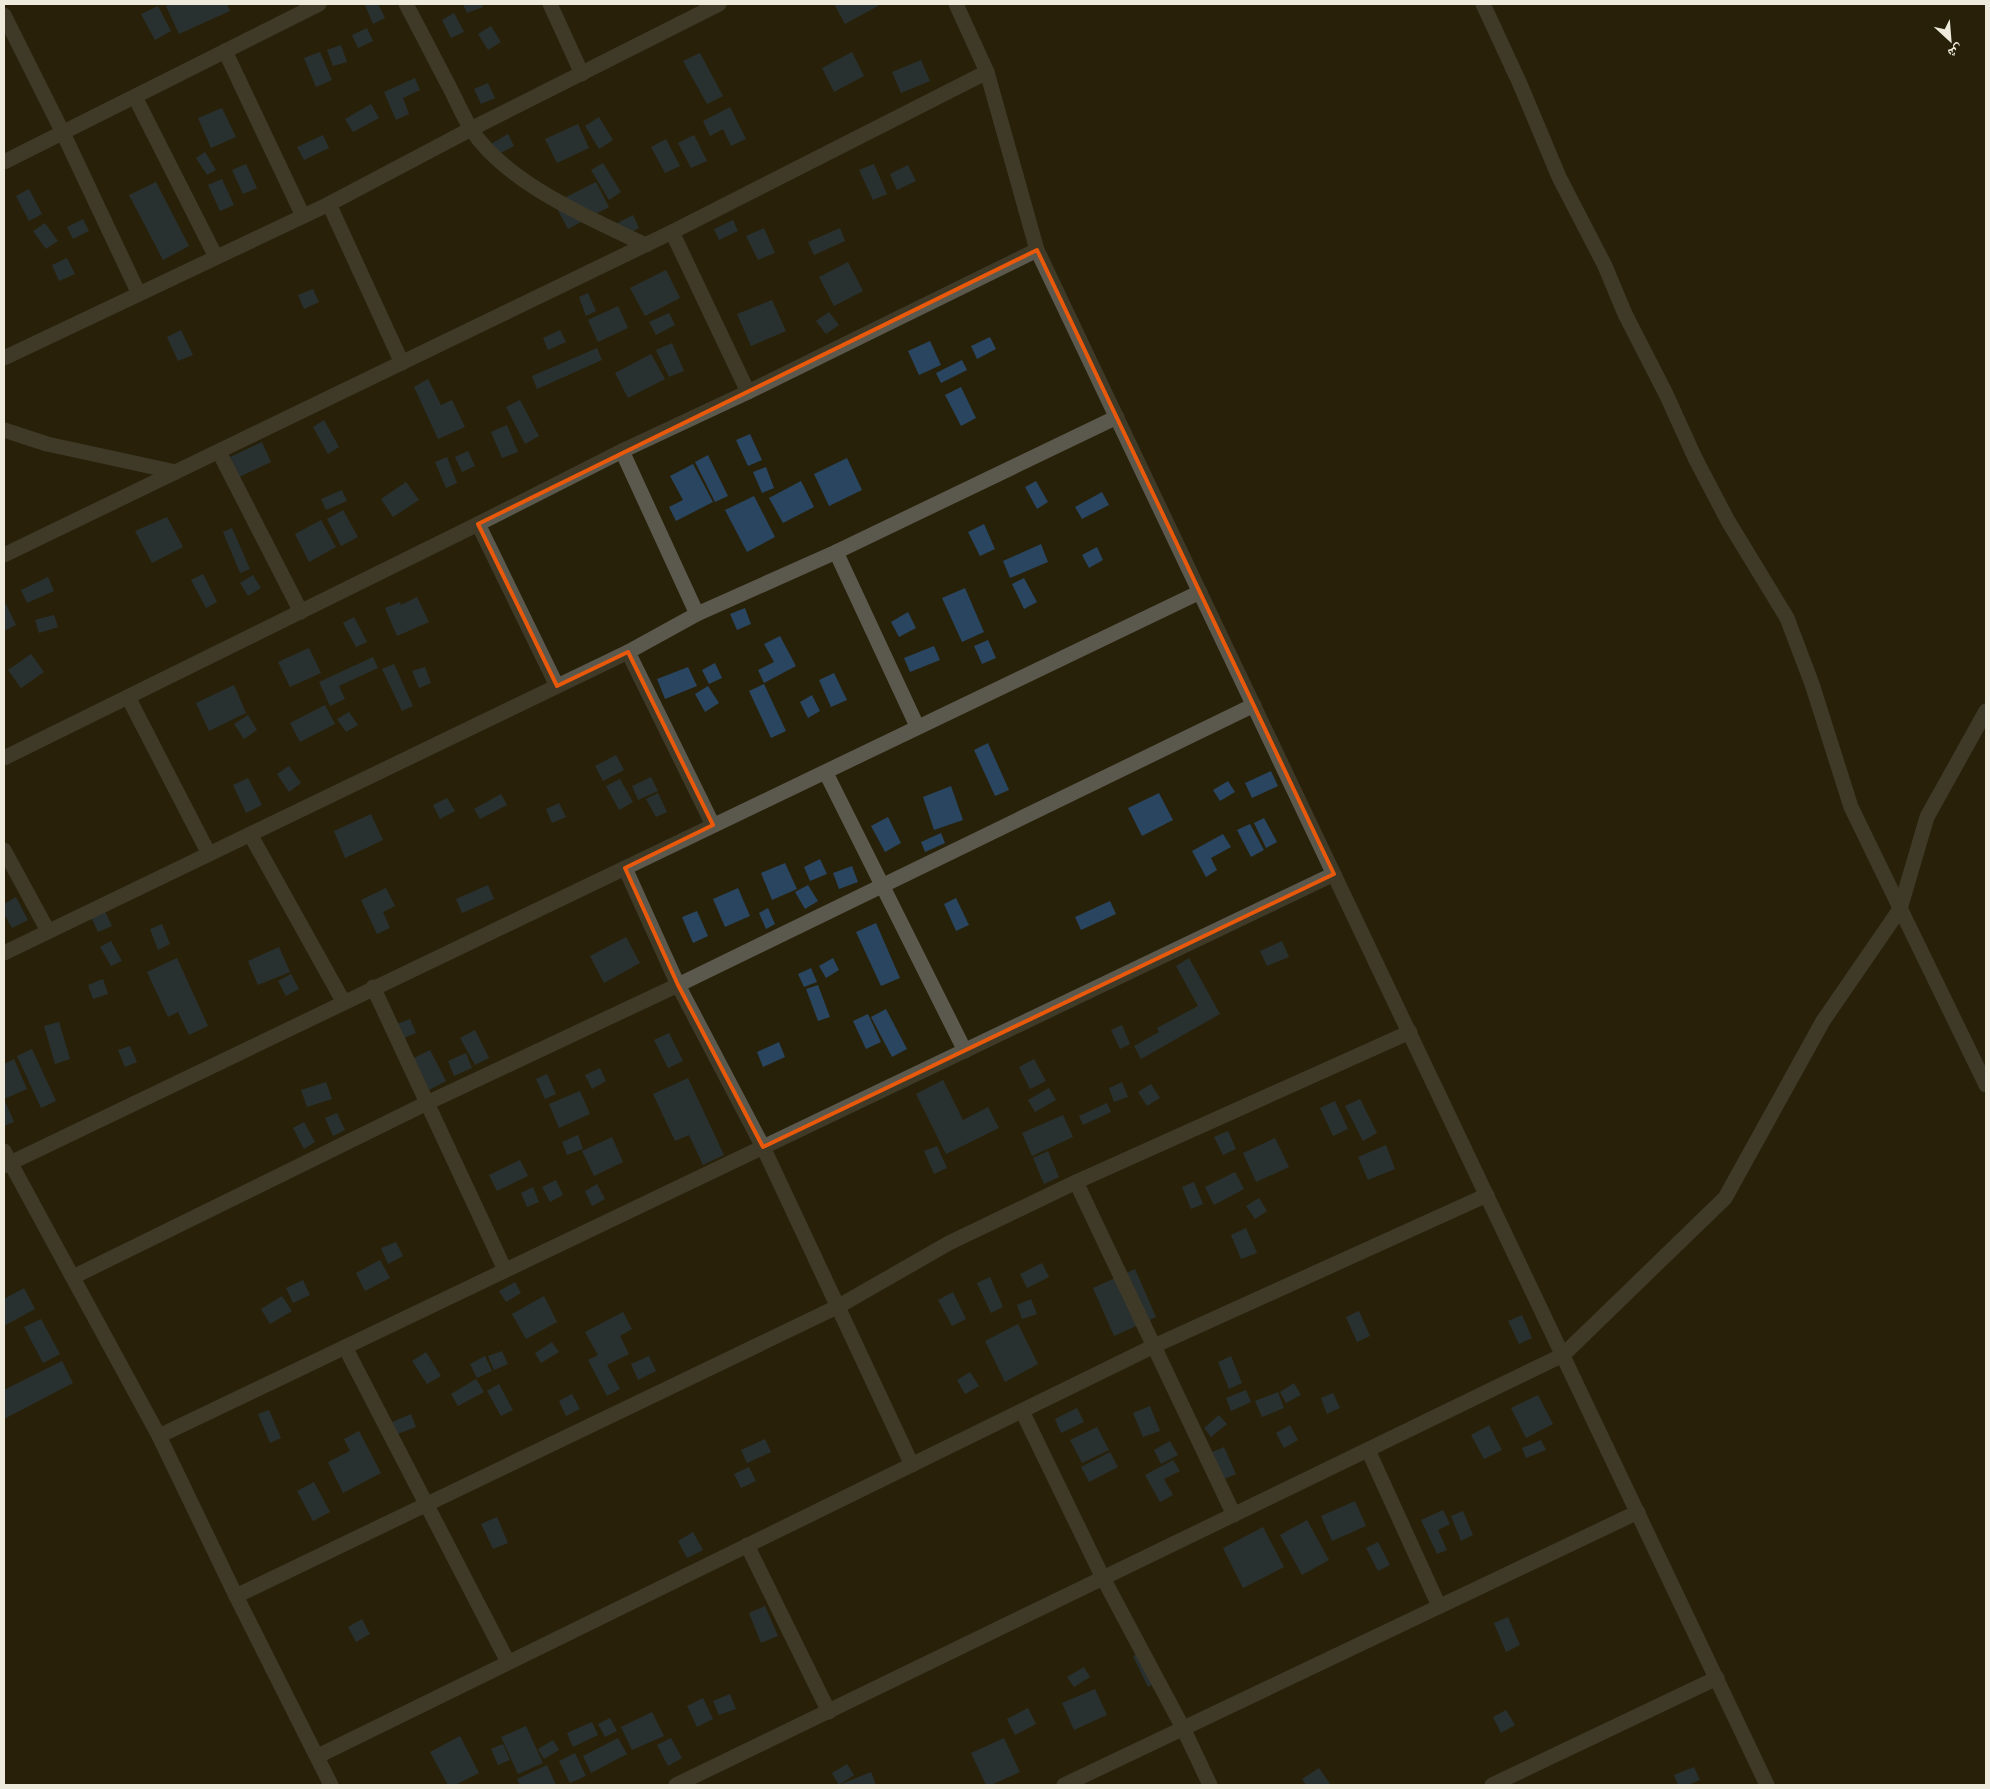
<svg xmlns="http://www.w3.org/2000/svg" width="1990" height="1789" viewBox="0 0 1990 1789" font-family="'PT Sans','Noto Naskh Arabic',sans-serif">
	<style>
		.building { fill: #294560 }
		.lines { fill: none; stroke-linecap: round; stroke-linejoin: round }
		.street { stroke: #5b584d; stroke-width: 15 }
		.marked { fill: none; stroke: #e8590c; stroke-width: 4; stroke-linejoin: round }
	</style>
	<rect width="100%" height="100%" fill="#282109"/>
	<g class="building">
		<path d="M170,4H227L230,11L179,34L166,6Z"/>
		<path d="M367,4H378L385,18L373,24L365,5Z"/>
		<path d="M463,4H482L483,7L467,13Z"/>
		<path d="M834,4H877L878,6L845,24Z"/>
		<path d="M158,6L171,31L155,40L141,14Z"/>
		<path d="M454,13L464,32L451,38L442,20Z"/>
		<path d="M491,26L501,42L488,50L478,34Z"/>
		<path d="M367,28L373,41L358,48L352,35Z"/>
		<path d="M341,45L347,62L333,66L327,50Z"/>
		<path d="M320,52L332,80L316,87L304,58Z"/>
		<path d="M852,52L864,76L834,92L822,68Z"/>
		<path d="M700,53L723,96L707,104L683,61Z"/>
		<path d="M921,60L930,81L901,93L892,72Z"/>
		<path d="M415,78L420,90L403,98L409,114L396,120L384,92Z"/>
		<path d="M488,83L495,98L481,104L474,89Z"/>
		<path d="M371,104L379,118L353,132L345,119Z"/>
		<path d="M730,107L746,139L731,146L723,129L710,136L703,121Z"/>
		<path d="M222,108L236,137L211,148L198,118Z"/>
		<path d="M599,117L613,140L599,149L585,126Z"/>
		<path d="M578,124L589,148L557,163L545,139Z"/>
		<path d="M508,134L514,146L495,156L489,145Z"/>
		<path d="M323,135L329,148L304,160L297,147Z"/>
		<path d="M694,135L707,161L691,168L678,143Z"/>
		<path d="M666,139L680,166L665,173L651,147Z"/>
		<path d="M205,152L216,170L207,175L196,158Z"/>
		<path d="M603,163L621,192L609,200L591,170Z"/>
		<path d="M246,164L257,188L243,194L232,170Z"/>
		<path d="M874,164L887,194L873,200L859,170Z"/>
		<path d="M908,165L916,181L897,190L890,174Z"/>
		<path d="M222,179L234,205L220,211L208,185Z"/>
		<path d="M156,182L189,246L163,260L129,195Z"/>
		<path d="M596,182L609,207L568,229L554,203Z"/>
		<path d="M29,189L42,214L29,221L16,196Z"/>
		<path d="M633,215L639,228L619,239L612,226Z"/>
		<path d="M83,219L89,231L73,239L67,227Z"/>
		<path d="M733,220L738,231L719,240L714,229Z"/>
		<path d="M45,223L58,241L46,249L33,231Z"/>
		<path d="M764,228L775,253L758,260L746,236Z"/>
		<path d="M840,228L845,241L814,255L808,242Z"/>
		<path d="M67,258L75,274L59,281L52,265Z"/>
		<path d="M848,262L863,291L834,306L819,277Z"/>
		<path d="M666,270L680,298L645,316L630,288Z"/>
		<path d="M313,289L319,302L304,309L298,295Z"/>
		<path d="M588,293L596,311L586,316L579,297Z"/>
		<path d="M772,300L786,331L751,346L737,314Z"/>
		<path d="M618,306L628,328L598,342L588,320Z"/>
		<path d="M829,312L839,325L826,334L816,321Z"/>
		<path d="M669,313L675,325L656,335L649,322Z"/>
		<path d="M181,330L193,355L178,361L167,337Z"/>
		<path d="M560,330L566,342L548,350L543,338Z"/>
		<path d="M990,337L996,349L977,359L971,346Z"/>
		<path d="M930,341L941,365L919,375L908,351Z"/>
		<path d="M672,343L684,371L669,377L656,350Z"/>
		<path d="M597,348L602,360L537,389L532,376Z"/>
		<path d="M651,354L665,379L628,398L615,373Z"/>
		<path d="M962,360L967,370L941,383L936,373Z"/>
		<path d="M428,379L441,405L452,400L465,427L438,439L414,387Z"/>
		<path d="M961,387L976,418L961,426L945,395Z"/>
		<path d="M520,400L539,436L525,444L506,407Z"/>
		<path d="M324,420L339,447L328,454L313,427Z"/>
		<path d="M507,425L518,452L502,458L491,432Z"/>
		<path d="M750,434L762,460L748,466L736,440Z"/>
		<path d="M262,442L271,462L239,477L230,457Z"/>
		<path d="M468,451L475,466L462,472L455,457Z"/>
		<path d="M708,455L728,496L715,502L695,462Z"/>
		<path d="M447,457L457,483L446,488L435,462Z"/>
		<path d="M847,458L862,490L829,506L814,474Z"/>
		<path d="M693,464L713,502L676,521L669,507L683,500L670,476Z"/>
		<path d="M766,467L774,488L762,493L753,472Z"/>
		<path d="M801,481L814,507L783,523L769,498Z"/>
		<path d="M1036,481L1048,502L1037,509L1025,487Z"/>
		<path d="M406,482L419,500L393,517L381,499Z"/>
		<path d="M342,490L347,501L326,510L321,499Z"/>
		<path d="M1102,492L1109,505L1082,519L1075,507Z"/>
		<path d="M754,496L775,537L747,552L725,510Z"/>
		<path d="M343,510L358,537L341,546L327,519Z"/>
		<path d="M167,517L183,547L152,563L135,531Z"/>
		<path d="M321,520L336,547L309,562L295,534Z"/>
		<path d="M984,524L995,549L980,556L968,532Z"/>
		<path d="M232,528L250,569L240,573L223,532Z"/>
		<path d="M1041,544L1048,562L1010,578L1003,561Z"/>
		<path d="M1097,547L1103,560L1089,568L1082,555Z"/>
		<path d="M203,574L217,602L206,608L191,580Z"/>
		<path d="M253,575L261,588L248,596L240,583Z"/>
		<path d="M48,577L54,591L27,603L21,590Z"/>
		<path d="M1024,578L1037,602L1024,609L1012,584Z"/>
		<path d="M965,588L984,632L962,642L942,598Z"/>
		<path d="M417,597L429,622L397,636L385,608L400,602L401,605Z"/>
		<path d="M6,604L16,625L4,631V605Z"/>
		<path d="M745,608L751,624L737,630L730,614Z"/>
		<path d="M908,612L916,628L899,637L891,622Z"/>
		<path d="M54,615L58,627L39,633L35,620Z"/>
		<path d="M354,617L367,642L356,647L343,623Z"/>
		<path d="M780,636L796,666L764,683L758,670L774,662L764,644Z"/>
		<path d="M988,640L996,658L982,664L974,646Z"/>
		<path d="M934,646L940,660L910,672L904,658Z"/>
		<path d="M309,648L321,673L290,687L278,662Z"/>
		<path d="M31,654L44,672L21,688L8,670Z"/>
		<path d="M373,657L378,668L339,686L345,699L330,706L319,682Z"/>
		<path d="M715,663L722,678L709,684L702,670Z"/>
		<path d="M394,664L413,706L402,711L382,669Z"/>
		<path d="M425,667L431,683L419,688L412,671Z"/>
		<path d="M688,667L697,686L665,699L657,679Z"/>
		<path d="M834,673L847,700L831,707L819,680Z"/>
		<path d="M764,684L786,731L771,738L749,691Z"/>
		<path d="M234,685L246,713L209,731L196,703Z"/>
		<path d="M708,686L719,703L705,712L695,694Z"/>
		<path d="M812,695L820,711L808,718L800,702Z"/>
		<path d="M325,705L335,724L300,742L290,723Z"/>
		<path d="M349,712L358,725L346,732L337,719Z"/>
		<path d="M248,715L257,730L244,739L234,724Z"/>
		<path d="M988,743L1009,790L995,796L974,750Z"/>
		<path d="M616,755L624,770L603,781L595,766Z"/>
		<path d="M289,766L301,783L289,792L277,774Z"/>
		<path d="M1271,771L1278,786L1252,798L1245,783Z"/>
		<path d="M651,777L658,791L638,800L632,786Z"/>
		<path d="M248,778L262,805L246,813L233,785Z"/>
		<path d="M620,779L633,802L619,810L606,786Z"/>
		<path d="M1228,781L1235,792L1220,801L1213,790Z"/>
		<path d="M951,786L963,820L934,830L923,797Z"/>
		<path d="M658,793L667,812L656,817L646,799Z"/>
		<path d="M1159,793L1173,820L1142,836L1128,808Z"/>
		<path d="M501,794L507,805L480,819L474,809Z"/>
		<path d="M447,798L455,811L440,819L433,805Z"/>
		<path d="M559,803L566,817L552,823L546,809Z"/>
		<path d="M371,814L383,840L345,858L334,831Z"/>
		<path d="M888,817L901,843L885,852L871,826Z"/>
		<path d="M1264,818L1277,842L1266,848L1254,823Z"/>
		<path d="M1250,824L1264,850L1251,857L1237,830Z"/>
		<path d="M941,833L945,843L925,852L921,842Z"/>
		<path d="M1223,834L1231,847L1211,858L1217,870L1206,877L1192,851Z"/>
		<path d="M820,859L827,874L810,881L804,867Z"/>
		<path d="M785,863L797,889L772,900L761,873Z"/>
		<path d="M852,866L858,882L839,889L833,873Z"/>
		<path d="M488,885L494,899L462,913L456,899Z"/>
		<path d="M808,885L818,901L805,909L795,892Z"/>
		<path d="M386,888L395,906L383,912L390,928L377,934L361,900Z"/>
		<path d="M738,888L750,916L725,927L713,899Z"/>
		<path d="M16,897L28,920L12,928L4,914V904Z"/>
		<path d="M956,898L969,925L956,931L944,904Z"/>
		<path d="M1110,901L1116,914L1081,930L1075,917Z"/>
		<path d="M768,908L775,924L766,929L759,913Z"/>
		<path d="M105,911L112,926L98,932L91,917Z"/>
		<path d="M697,911L708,936L693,943L682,917Z"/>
		<path d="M876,923L900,978L881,986L856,932Z"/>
		<path d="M162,924L170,944L158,950L150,929Z"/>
		<path d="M626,937L640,963L604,983L590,956Z"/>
		<path d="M111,941L122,961L111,966L100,947Z"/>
		<path d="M1282,941L1289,957L1267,966L1260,951Z"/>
		<path d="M279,947L290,972L258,985L248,961Z"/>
		<path d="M177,958L208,1026L189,1035L178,1012L168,1017L147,972Z"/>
		<path d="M833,958L839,970L826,978L819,966Z"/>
		<path d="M1189,958L1220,1014L1141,1059L1134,1046L1159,1032L1157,1028L1198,1006L1176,966Z"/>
		<path d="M811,968L817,982L804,987L798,974Z"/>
		<path d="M291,974L299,989L286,996L278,981Z"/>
		<path d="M103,979L108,994L93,999L88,985Z"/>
		<path d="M818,985L830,1017L818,1021L806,989Z"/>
		<path d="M886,1009L907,1049L892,1057L871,1017Z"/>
		<path d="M868,1014L881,1042L866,1049L853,1021Z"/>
		<path d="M410,1019L416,1033L404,1038L397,1024Z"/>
		<path d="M59,1022L70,1059L55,1064L44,1026Z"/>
		<path d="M1122,1025L1130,1044L1120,1049L1111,1030Z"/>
		<path d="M475,1030L489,1058L475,1065L460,1038Z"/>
		<path d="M669,1033L683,1061L668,1068L654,1040Z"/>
		<path d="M779,1042L785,1057L763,1067L757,1052Z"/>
		<path d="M130,1046L137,1062L125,1067L118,1050Z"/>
		<path d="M32,1049L56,1101L41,1108L17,1056Z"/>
		<path d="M430,1050L446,1081L429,1090L412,1059Z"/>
		<path d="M466,1053L472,1068L454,1076L448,1061Z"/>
		<path d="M14,1059L27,1089L4,1099L14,1122L4,1126V1064Z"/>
		<path d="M1034,1059L1046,1081L1030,1089L1019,1067Z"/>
		<path d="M600,1068L606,1081L592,1089L585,1075Z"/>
		<path d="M547,1074L556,1094L545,1099L536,1079Z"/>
		<path d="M688,1078L724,1155L703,1165L689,1135L675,1141L653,1094Z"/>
		<path d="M943,1080L963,1120L988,1107L999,1128L946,1154L916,1094Z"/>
		<path d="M326,1082L332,1099L307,1107L301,1090Z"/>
		<path d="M1122,1082L1128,1097L1114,1102L1109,1088Z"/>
		<path d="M1151,1084L1160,1098L1147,1106L1138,1092Z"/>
		<path d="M1049,1088L1056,1100L1035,1112L1028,1100Z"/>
		<path d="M580,1091L590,1114L559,1128L549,1104Z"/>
		<path d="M1360,1099L1377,1133L1363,1141L1345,1106Z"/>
		<path d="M1335,1101L1348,1129L1333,1136L1320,1108Z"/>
		<path d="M1107,1103L1111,1112L1083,1125L1079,1116Z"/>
		<path d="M337,1113L345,1130L333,1136L325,1118Z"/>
		<path d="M1063,1115L1073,1137L1032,1156L1022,1133Z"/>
		<path d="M304,1122L315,1142L304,1149L293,1128Z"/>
		<path d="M1228,1131L1236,1149L1223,1155L1214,1137Z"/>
		<path d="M578,1135L583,1149L567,1155L562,1142Z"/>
		<path d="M612,1137L623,1162L594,1176L582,1151Z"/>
		<path d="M1275,1138L1289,1167L1256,1182L1243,1153Z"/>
		<path d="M1386,1145L1395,1169L1368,1180L1358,1157Z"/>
		<path d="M937,1146L947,1168L934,1174L924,1151Z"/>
		<path d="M1048,1151L1059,1177L1044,1184L1033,1158Z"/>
		<path d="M520,1160L528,1176L497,1191L489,1175Z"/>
		<path d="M1235,1172L1244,1189L1214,1205L1205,1187Z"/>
		<path d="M556,1180L563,1195L550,1202L542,1187Z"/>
		<path d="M1194,1182L1203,1204L1191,1209L1182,1187Z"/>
		<path d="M597,1184L605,1199L592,1206L585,1191Z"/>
		<path d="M533,1187L539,1202L527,1207L521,1193Z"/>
		<path d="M1259,1198L1267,1211L1255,1219L1246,1206Z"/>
		<path d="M1246,1228L1257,1253L1241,1259L1231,1235Z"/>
		<path d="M396,1242L403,1256L388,1264L381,1248Z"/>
		<path d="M380,1260L390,1278L365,1291L356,1273Z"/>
		<path d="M1042,1263L1049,1277L1027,1288L1020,1274Z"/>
		<path d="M1135,1269L1156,1317L1114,1336L1093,1288Z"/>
		<path d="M990,1277L1003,1307L991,1313L977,1283Z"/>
		<path d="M303,1280L310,1295L293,1303L286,1288Z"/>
		<path d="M515,1282L521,1293L506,1302L499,1291Z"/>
		<path d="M24,1288L35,1309L4,1326V1299Z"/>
		<path d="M953,1292L966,1319L952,1326L938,1300Z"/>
		<path d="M282,1296L292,1311L270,1324L261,1309Z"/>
		<path d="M544,1296L557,1322L526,1339L512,1314Z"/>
		<path d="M1031,1299L1037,1314L1022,1319L1017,1305Z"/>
		<path d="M1359,1311L1370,1336L1357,1342L1346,1317Z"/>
		<path d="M623,1312L632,1329L620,1336L629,1354L607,1365L620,1389L607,1396L588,1360L598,1355L585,1332Z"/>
		<path d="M1522,1315L1532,1338L1519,1344L1508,1321Z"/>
		<path d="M41,1319L60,1354L43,1363L24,1327Z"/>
		<path d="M1018,1324L1038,1364L1005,1382L985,1341Z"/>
		<path d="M552,1342L559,1352L541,1363L535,1353Z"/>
		<path d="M502,1351L508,1364L494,1370L488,1356Z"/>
		<path d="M426,1352L441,1376L427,1384L412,1361Z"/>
		<path d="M485,1356L492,1371L477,1378L470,1364Z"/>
		<path d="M649,1356L656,1371L638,1380L631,1364Z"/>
		<path d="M1231,1356L1242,1383L1229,1389L1218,1362Z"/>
		<path d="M62,1361L73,1383L4,1419V1390Z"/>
		<path d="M970,1372L979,1386L965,1394L957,1380Z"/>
		<path d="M476,1379L484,1392L458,1406L451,1394Z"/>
		<path d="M1294,1383L1301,1395L1286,1403L1280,1392Z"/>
		<path d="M499,1384L513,1410L501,1416L487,1391Z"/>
		<path d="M1246,1390L1251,1402L1231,1411L1226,1398Z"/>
		<path d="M1278,1392L1284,1408L1262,1417L1255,1401Z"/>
		<path d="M1333,1393L1340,1408L1327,1414L1321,1398Z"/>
		<path d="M572,1394L580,1409L566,1416L559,1401Z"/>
		<path d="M1538,1395L1553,1424L1526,1438L1511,1408Z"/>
		<path d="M1150,1406L1160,1431L1143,1437L1133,1413Z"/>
		<path d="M1077,1408L1084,1422L1061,1433L1055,1419Z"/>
		<path d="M269,1410L281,1438L270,1443L258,1414Z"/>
		<path d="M411,1414L416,1427L395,1435L390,1423Z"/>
		<path d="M1219,1415L1227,1424L1211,1437L1204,1428Z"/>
		<path d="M1290,1425L1298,1440L1284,1448L1276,1433Z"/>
		<path d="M1489,1425L1502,1450L1484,1459L1471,1435Z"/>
		<path d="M1097,1427L1109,1450L1082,1463L1070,1440Z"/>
		<path d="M359,1431L381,1473L343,1493L328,1462L350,1451L344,1439Z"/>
		<path d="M765,1439L771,1452L747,1463L741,1450Z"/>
		<path d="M1541,1440L1546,1450L1526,1458L1522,1448Z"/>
		<path d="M1170,1441L1178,1455L1161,1464L1154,1450Z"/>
		<path d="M1224,1447L1236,1474L1220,1481L1208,1454Z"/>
		<path d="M1110,1452L1118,1467L1089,1482L1081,1467Z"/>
		<path d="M1173,1460L1180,1471L1164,1479L1173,1495L1160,1502L1145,1475Z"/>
		<path d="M749,1467L756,1481L741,1488L734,1474Z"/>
		<path d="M314,1482L330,1512L313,1521L297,1491Z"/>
		<path d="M1355,1501L1366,1526L1332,1541L1321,1516Z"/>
		<path d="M1443,1510L1450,1524L1438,1530L1447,1550L1437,1554L1421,1520Z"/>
		<path d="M1463,1511L1473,1535L1461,1541L1451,1516Z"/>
		<path d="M497,1517L508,1543L493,1549L481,1524Z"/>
		<path d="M1307,1520L1329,1560L1302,1575L1280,1535Z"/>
		<path d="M1263,1527L1284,1567L1243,1588L1223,1548Z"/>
		<path d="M693,1532L703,1550L687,1558L678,1541Z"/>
		<path d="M1378,1542L1390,1565L1378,1571L1366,1548Z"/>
		<path d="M765,1606L778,1636L761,1643L749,1613Z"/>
		<path d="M1508,1617L1520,1645L1506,1652L1494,1623Z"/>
		<path d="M362,1619L370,1634L356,1642L348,1627Z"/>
		<path d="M1145,1651L1160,1681L1148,1687L1133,1656Z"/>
		<path d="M1084,1667L1090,1677L1074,1687L1067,1677Z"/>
		<path d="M1095,1689L1107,1715L1074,1730L1062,1703Z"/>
		<path d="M730,1694L736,1709L719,1715L713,1701Z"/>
		<path d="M703,1698L713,1719L697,1727L687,1706Z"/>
		<path d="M1028,1708L1036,1724L1015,1735L1007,1719Z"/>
		<path d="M1506,1710L1515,1725L1501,1733L1493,1717Z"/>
		<path d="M652,1712L664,1736L632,1750L621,1727Z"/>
		<path d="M610,1718L617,1731L605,1737L598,1724Z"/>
		<path d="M592,1722L598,1735L573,1747L567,1733Z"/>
		<path d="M526,1726L543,1763L518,1774L501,1737Z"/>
		<path d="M460,1736L479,1773L455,1785H448L430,1752Z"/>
		<path d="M618,1738L627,1754L591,1773L583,1756Z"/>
		<path d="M671,1738L682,1758L668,1766L657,1745Z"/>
		<path d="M1004,1738L1020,1772L991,1785H986L971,1753Z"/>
		<path d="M553,1740L559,1750L544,1759L538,1749Z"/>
		<path d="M503,1744L510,1760L498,1765L491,1749Z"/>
		<path d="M575,1753L586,1776L570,1783L559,1761Z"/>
		<path d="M847,1764L854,1775L839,1785L832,1773Z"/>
		<path d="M547,1765L556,1785H520L517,1779Z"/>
		<path d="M1694,1767L1700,1780L1688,1785H1678L1674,1775Z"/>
		<path d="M1319,1768L1330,1784L1306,1785L1302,1779Z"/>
		<path d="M871,1772L876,1785H839Z"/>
	</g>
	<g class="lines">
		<g class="street">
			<path d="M406,4C421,32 435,60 450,88C457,102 463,116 471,129C506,183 589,218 646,245"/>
			<path d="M550,4L582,74"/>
			<path d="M956,4L987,72L1037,250L1767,1785"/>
			<path d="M1483,4L1520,84L1559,177L1605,266L1625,314L1666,394L1695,458L1728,521L1787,618L1812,684L1851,807L1986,1085"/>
			<path d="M4,15L63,133L139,294"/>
			<path d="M225,51L303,216"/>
			<path d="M135,97L216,257"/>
			<path d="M4,162L319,4"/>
			<path d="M329,204L402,363"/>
			<path d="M672,232L748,392"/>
			<path d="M4,358L329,204L471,129L719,4"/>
			<path d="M4,430L47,444L176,472"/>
			<path d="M622,451L697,614"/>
			<path d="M219,452L301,612"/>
			<path d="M478,524L557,686"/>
			<path d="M836,552L917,726"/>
			<path d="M4,555L672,232L987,72"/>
			<path d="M628,652L713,825"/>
			<path d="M128,697L209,854"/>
			<path d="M4,758L478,524L622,451L748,392L1037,250"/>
			<path d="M826,773L965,1051"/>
			<path d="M250,834L343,1001"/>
			<path d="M4,850L48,931"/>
			<path d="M625,868L678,985L763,1147L912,1465"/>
			<path d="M4,953L628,652L697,614L836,552L1117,417"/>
			<path d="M373,987L505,1270"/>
			<path d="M4,1151L159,1436L236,1596L331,1785"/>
			<path d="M4,1166L1200,592"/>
			<path d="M1076,1182L1234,1515"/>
			<path d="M73,1277L427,1103L678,985L1254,705"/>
			<path d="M345,1347L508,1662"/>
			<path d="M1022,1411L1103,1578L1183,1728L1210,1785"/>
			<path d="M159,1436L1334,874"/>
			<path d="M1368,1450L1439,1606"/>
			<path d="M747,1545L829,1712"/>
			<path d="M236,1596L839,1306L949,1243L1076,1182L1410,1032"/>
			<path d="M318,1756L1154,1346L1487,1195"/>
			<path d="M676,1785L1563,1355L1725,1198L1823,1021L1900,909L1927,817L1986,711"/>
			<path d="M1064,1785L1638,1512"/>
			<path d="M1492,1785L1717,1678"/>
		</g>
	</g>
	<path d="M0 0H1990V1789H0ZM1037,250L1334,874L763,1147L678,985L625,868L713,825L628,652L557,686L478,524Z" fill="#282109" fill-opacity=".55" fill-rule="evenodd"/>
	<path class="marked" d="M1037,250L1334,874L763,1147L678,985L625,868L713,825L628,652L557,686L478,524Z"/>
	<rect width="1990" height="1789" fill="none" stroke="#efebdc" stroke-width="10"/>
	<g transform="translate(1950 40) rotate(154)" stroke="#282109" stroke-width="4" paint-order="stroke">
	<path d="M0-4L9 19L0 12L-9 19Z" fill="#efebdc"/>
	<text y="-8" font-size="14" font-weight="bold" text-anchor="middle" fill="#efebdc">ش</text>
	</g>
</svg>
